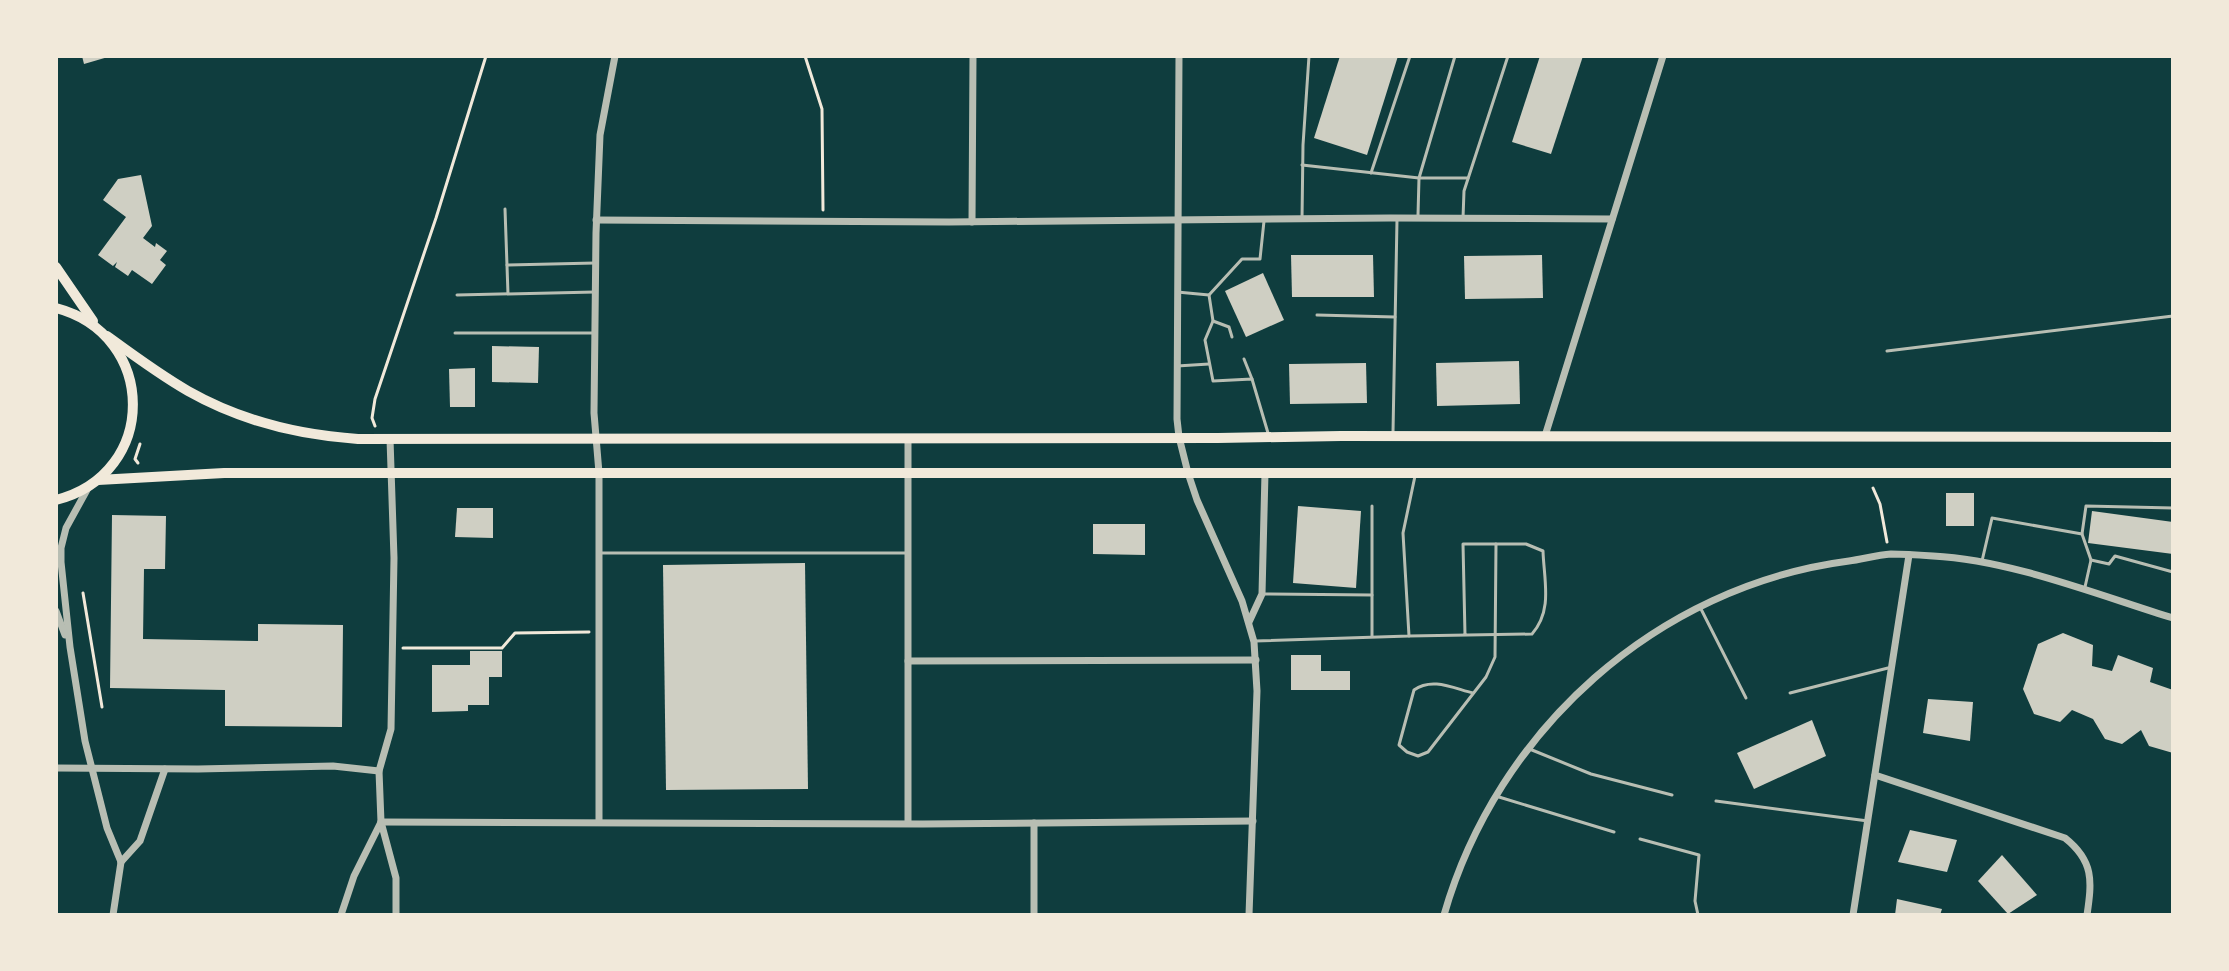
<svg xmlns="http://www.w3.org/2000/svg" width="2229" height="971" viewBox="0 0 2229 971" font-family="'Nunito Sans',sans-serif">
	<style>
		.building { fill: #cfcfc3 }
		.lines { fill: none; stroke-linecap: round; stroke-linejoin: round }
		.path { stroke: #f1e9da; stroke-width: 3 }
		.service { stroke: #b8beb3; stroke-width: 3 }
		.minor { stroke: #b8beb3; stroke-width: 7 }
		.secondary { stroke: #f1e9da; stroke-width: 10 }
	</style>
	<rect width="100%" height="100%" fill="#0f3d3e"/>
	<g class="building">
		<path d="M82,56H107L108,57L84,64Z"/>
		<path d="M1340,56H1398L1367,155L1314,138Z"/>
		<path d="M1540,56H1583L1551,154L1512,142Z"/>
		<path d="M141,175L152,226L143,238L155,247L156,243L167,251L160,260L166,265L152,284L132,270L128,276L115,267L117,262L113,266L98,255L126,217L103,200L118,179Z"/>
		<path d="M1291,255H1373L1374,297H1292Z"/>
		<path d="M1542,255L1543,298L1465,299L1464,256Z"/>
		<path d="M1263,273L1284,320L1246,337L1225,291Z"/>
		<path d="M492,346L539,347L538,383L492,382Z"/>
		<path d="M1519,361L1520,404L1437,406L1436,363Z"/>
		<path d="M1366,363L1367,403L1290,404L1289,364Z"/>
		<path d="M475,368V407H450L449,369Z"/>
		<rect x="1946" y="493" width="28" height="33"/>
		<path d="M1298,506L1361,511L1356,588L1293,583Z"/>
		<path d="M457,508H493V538L455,537Z"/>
		<path d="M2092,511L2173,522V554L2088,543Z"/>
		<path d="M112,515L166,516L165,569H144L143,639L258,641V624L343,625L342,727L225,726V690L110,688Z"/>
		<path d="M1093,524H1145V555L1093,554Z"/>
		<path d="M805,563L808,789L666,790L663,565Z"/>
		<path d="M2063,633L2093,645L2092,666L2112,671L2118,655L2153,668L2150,682L2173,690V753L2149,746L2141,730L2122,744L2105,739L2093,719L2072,710L2060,722L2034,714L2023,689L2038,644Z"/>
		<path d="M470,651H502V677H489V705H468V711L432,712V665H470Z"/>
		<path d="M1291,655H1321V671H1350V690H1291Z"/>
		<path d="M1928,699L1973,702L1970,741L1923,733Z"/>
		<path d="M1812,720L1826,756L1754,789L1737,753Z"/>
		<path d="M1910,830L1957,840L1947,872L1898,862Z"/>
		<path d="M2002,855L2037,895L2008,914L1978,881Z"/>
		<path d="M1897,899L1942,909L1940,915H1895Z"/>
	</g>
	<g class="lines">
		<g class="path">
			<path d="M805,56L822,109L823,210"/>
			<path d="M375,426L372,418L375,399L436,218L486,56"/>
			<path d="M138,463L135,459L140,444"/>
			<path d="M1873,488L1880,504L1887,542"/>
			<path d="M83,593L102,707"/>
			<path d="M403,648H502L515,633L589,632"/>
		</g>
		<g class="service">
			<path d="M1302,165L1419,178H1468"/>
			<path d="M1371,173L1410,56"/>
			<path d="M505,209L508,294"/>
			<path d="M1418,215L1419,178L1455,56"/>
			<path d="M1463,218L1464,191L1508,56"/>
			<path d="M1302,219L1303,145L1309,56"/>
			<path d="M507,265L595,263"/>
			<path d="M1177,292L1209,295L1213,321L1205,340L1213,381L1252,379L1268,433"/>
			<path d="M457,295L595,292"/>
			<path d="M1209,295L1242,259H1260L1264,221"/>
			<path d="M1317,315L1395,317"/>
			<path d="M1213,321L1229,327L1232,337"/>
			<path d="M455,333H595"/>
			<path d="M1887,351L2173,316"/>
			<path d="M1244,359L1252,379"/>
			<path d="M1177,366L1209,364"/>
			<path d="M1393,432L1397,220"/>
			<path d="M1372,506V595"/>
			<path d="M2082,534L2091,560L2085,587"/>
			<path d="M599,553H907"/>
			<path d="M2091,560L2109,564L2115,556L2173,572"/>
			<path d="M1982,561L1992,518L2082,534L2086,506L2173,508"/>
			<path d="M1262,594L1372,595V636"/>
			<path d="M1701,609L1746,698"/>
			<path d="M1409,636L1532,634C1553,610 1544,581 1543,551L1526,544H1463L1465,635"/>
			<path d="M1255,641L1409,636L1403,533L1415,476"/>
			<path d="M1473,693C1453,688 1432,677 1414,690L1399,745L1407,752L1418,756L1428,752L1486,677L1495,657L1496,544"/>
			<path d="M1790,693L1888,668"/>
			<path d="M1532,750L1591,774L1672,795"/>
			<path d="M1499,797L1614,832"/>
			<path d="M1716,801L1868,821"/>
			<path d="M1640,839L1699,855L1695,901L1698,915"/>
		</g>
		<g class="minor">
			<path d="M1179,56L1177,419L1179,437L1188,473L1197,500L1242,601L1254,642L1257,691L1249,915"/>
			<path d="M596,220L949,222L1390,218L1612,219"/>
			<path d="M972,222L973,56"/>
			<path d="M1545,436L1663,56"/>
			<path d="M390,439L394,558L391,729L379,771L381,822L396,878V915"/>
			<path d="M88,488L66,528L61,548V562L70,647L85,741L107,828L121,862L113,915"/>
			<path d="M56,611L65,635"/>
			<path d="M1249,622L1262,594L1265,473"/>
			<path d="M908,661L1256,660"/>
			<path d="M56,768L198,769L333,766L379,771"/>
			<path d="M1875,775L2065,838C2094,861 2092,881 2087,915"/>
			<path d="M381,822L923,824L1253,821"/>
			<path d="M599,822V473L594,413L596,233L600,135L615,56"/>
			<path d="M908,823V438"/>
			<path d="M121,862L140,841L165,769"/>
			<path d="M341,915L354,876L381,822"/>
			<path d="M1034,915V823"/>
			<path d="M1444,915C1497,730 1657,586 1849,561C1863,559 1877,555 1891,554C1905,554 1919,555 1933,556C2011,560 2098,595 2173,618"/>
			<path d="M1853,915L1909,555"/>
		</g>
		<g class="secondary">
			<path d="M56,267L93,321"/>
			<path d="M56,308C158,335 159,474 56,500"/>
			<path d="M107,336C133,355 160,375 188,391C241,421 298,435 358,439L1218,438L1341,436L2173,437"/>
			<path d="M98,480L224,473H2173"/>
		</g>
	</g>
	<rect width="2229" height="971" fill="none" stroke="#f1e9da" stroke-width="116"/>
</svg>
